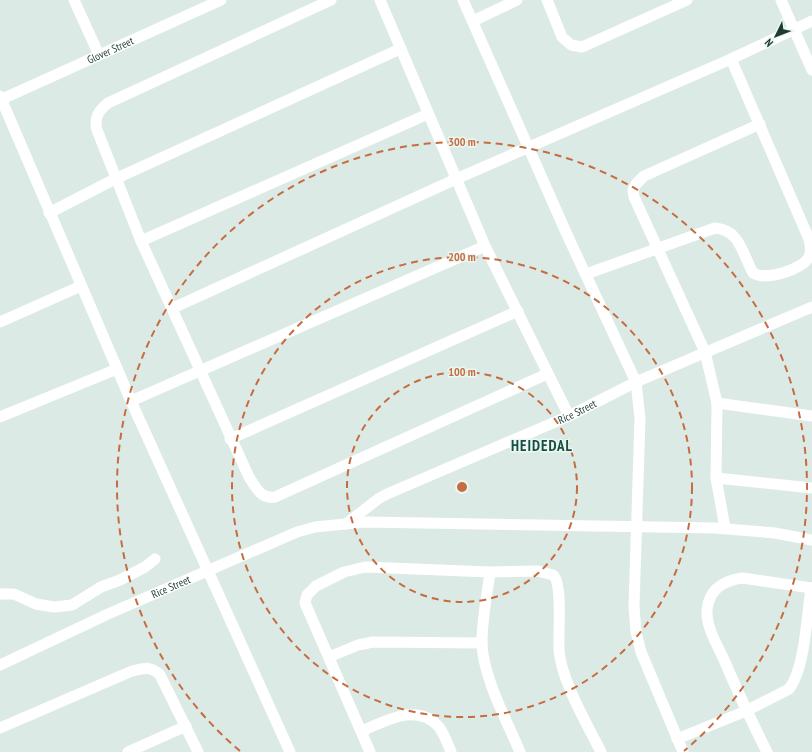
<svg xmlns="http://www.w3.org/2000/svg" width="812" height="752" viewBox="0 0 812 752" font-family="'PT Sans Narrow',sans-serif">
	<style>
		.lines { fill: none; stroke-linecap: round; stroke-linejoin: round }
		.minor { stroke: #fff; stroke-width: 11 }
		.ring { fill: none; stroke: #c66c41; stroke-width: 2; stroke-dasharray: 7 5 }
		.labels { text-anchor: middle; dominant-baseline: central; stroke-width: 3; stroke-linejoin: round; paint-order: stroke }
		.street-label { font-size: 11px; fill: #1c3b34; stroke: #ecf7f2 }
		.district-label { font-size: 15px; font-weight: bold; letter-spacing: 1px; fill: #174f44; stroke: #ecf7f2 }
		.centre { fill: #c66c41; stroke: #ecf7f2; stroke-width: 2 }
		.ring-label { font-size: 12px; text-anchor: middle; font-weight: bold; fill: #c66c41; stroke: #ecf7f2; stroke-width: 3; stroke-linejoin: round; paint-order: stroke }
	</style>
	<rect width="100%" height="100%" fill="#dceae5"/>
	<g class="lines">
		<g class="minor">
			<path d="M74,0L99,55"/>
			<path d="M331,0L108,103C98,111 94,118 97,130L141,241L249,477C256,488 261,499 275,497L547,374"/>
			<path d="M380,0L485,246L569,416"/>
			<path d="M463,0L569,239L636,382L640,419L634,606L636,632L641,652L683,752"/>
			<path d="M547,0L562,37L571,45L582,47L687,0"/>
			<path d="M781,0L812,70"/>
			<path d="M473,21L517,0"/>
			<path d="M0,96L131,401L290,752"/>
			<path id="s1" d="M0,100L221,0"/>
			<path d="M49,213L115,179L400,49"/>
			<path d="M141,241L428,114"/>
			<path d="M586,274L715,228C740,230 742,253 753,273C765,281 802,270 809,257C812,251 810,245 809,239L731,59"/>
			<path d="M173,308L456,179L731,59L812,21"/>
			<path d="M0,322L81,286"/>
			<path d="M131,401L485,246"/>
			<path d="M717,403L812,416"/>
			<path d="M0,417L117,369"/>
			<path d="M230,439L518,311"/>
			<path d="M716,478L812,488"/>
			<path id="s2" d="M346,524L378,499L387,494L569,416L636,382L812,307"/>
			<path d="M725,528L716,478L717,403L705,352L634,197L633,190L636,184L644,176L760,124"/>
			<path d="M490,572C487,595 482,619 482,642C482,675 507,721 520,752"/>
			<path d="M0,594H14L36,604L54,607L72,605L101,587L120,580L145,567L155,559"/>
			<path d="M329,657L358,645L373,642L482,643"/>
			<path id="s3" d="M0,665L108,614L297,532L315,527L365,522L715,528L775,533L812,540"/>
			<path d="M0,728L132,671C144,668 151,666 160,675L198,752"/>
			<path d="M362,731C385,721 418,702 439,727C444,734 448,744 451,752"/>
			<path d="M677,739L746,711L789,689C805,669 807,614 811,588"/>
			<path d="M128,752L186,726"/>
			<path d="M370,752L305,603L307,595L316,586L344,572L365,567L490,572L538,571L553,575C563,583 558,634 559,650C561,680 587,724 601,752"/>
			<path d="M767,752C752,722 738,693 725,662C718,646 706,628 707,610C709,589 723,581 742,578L812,588"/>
		</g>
	</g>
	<g class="ring">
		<circle cx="462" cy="487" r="115"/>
		<circle cx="462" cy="487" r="230"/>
		<path d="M240 751A345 345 0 1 1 684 751"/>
	</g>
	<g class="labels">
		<g class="street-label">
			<text stroke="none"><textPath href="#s1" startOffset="121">Glover Street</textPath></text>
			<text stroke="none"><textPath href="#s2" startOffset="258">Rice Street</textPath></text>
			<text stroke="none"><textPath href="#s3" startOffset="188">Rice Street</textPath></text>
		</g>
		<g class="district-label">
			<text x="542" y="445">HEIDEDAL</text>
		</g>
	</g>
	<circle cx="462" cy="487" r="6" class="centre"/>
	<g class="ring-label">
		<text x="462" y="146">300 m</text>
		<text x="462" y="261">200 m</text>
		<text x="462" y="376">100 m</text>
	</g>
	<g transform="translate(776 36) rotate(227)" stroke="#ecf7f2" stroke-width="3" paint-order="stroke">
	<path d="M0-3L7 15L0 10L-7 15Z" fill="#1c3b34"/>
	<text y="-6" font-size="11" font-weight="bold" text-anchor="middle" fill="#1c3b34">N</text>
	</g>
</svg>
